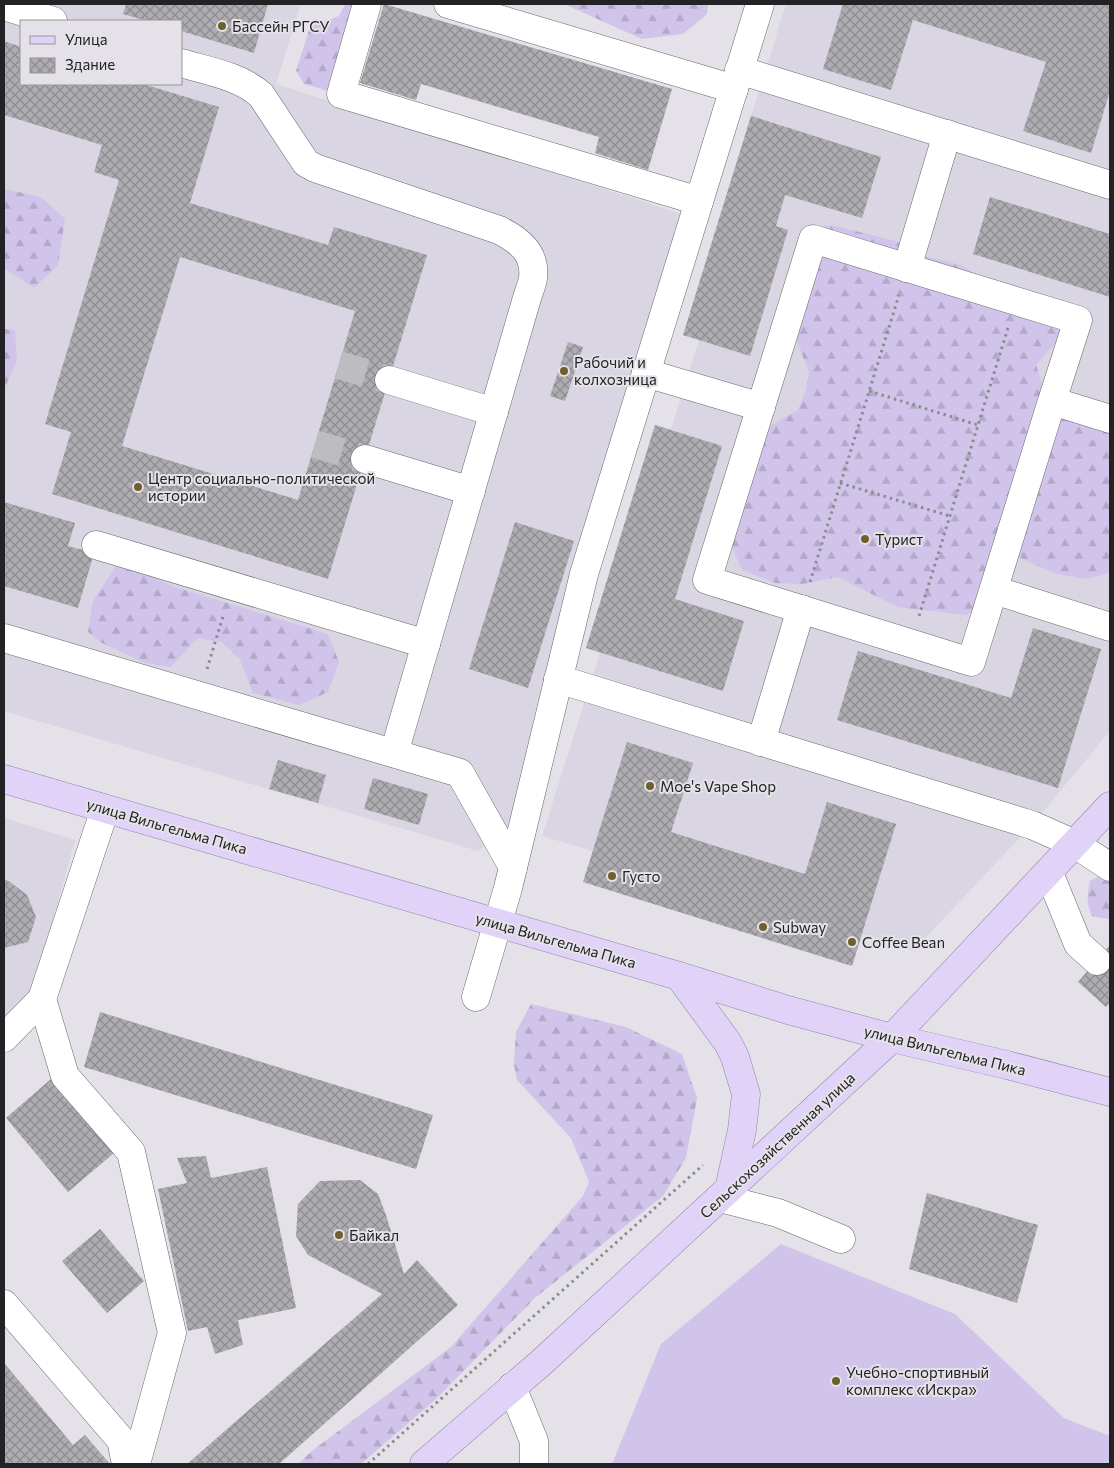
<svg xmlns="http://www.w3.org/2000/svg" width="1114" height="1468" viewBox="0 0 1114 1468" font-family="Commissioner,sans-serif">
	<style>
		.built { fill: #d9d5e2; fill-rule: evenodd }
		.forest { fill: url(#forest-firs) }
		.pitch { fill: #d1c4ea }
		.building { fill: url(#building-cross-hatch); fill-rule: evenodd }
		.lines { fill: none; stroke-linecap: round; stroke-linejoin: round }
		.minor-tunnel { stroke: #bdbcc1; stroke-width: 28; stroke-dasharray: 28 14; stroke-linecap: butt }
		.minor-casing { stroke: #68666b; stroke-width: 29 }
		.major-casing { stroke: #9182aa; stroke-width: 29 }
		.path { stroke: #8c8b8f; stroke-width: 3; stroke-dasharray: 2.5 4; stroke-linecap: butt }
		.minor { stroke: #fff; stroke-width: 28 }
		.major { stroke: #e0d3f7; stroke-width: 28 }
		.poi-dot { fill: #6f5f2d; stroke: #e4e2e8; stroke-width: 2 }
		.labels { text-anchor: middle; dominant-baseline: central; stroke-width: 4; stroke-linejoin: round; paint-order: stroke }
		.poi-label { font-size: 15px; fill: #232224; stroke: #e4e2e8; text-anchor: start }
		.street-label { font-size: 15px; fill: #232224; stroke: #e4e2e8 }
	</style>
	<defs>
		<pattern id="forest-firs" width="22" height="20" patternUnits="userSpaceOnUse" patternTransform="scale(1.25)"><rect width="22" height="20" fill="#d1c4ea"/><path d="M5 1l3.5 6h-7zM16 11l3.5 6h-7z" fill="#b3a8c9"/></pattern>
		<pattern id="building-cross-hatch" width="8" height="8" patternUnits="userSpaceOnUse" patternTransform="scale(1.25)"><rect width="8" height="8" fill="#aeacb1"/><path d="M0 0l8 8M0 8l8-8" fill="none" stroke="#8d8c90"/></pattern>
	</defs>
	<rect width="100%" height="100%" fill="#e4e2e8"/>
	<g class="built">
		<path d="M4,4H301L276,84L682,214L513,821L478,851L4,711ZM21,21H181V84H21Z"/>
		<path d="M786,4H1110V731L1032,825L913,951L863,934L852,966L583,882L593,851L542,836L600,653L586,648L655,425L671,429L699,340L683,335Z"/>
		<path d="M4,818L75,840L34,989L4,1018Z"/>
	</g>
	<g class="forest">
		<path d="M345,4H372L335,93L304,84L296,71L310,27L339,16Z"/>
		<path d="M564,4H708L707,14L683,34L642,39Z"/>
		<path d="M4,189L41,197L65,219L58,265L34,288L4,268Z"/>
		<path d="M831,225L896,241L924,256L961,265L1004,292L1062,325L1057,341L1036,365L1044,388L1080,409L1110,404V572L1088,579L1056,574L1016,556L981,606L966,615L898,607L837,577L803,584L775,583L742,570L728,538L760,432L798,410L806,390L809,372L796,339L808,229Z"/>
		<path d="M4,329L15,330L17,360L5,388H4Z"/>
		<path d="M129,562L169,585L328,634L339,662L328,692L299,705L253,693L240,660L222,642L198,638L170,667L145,663L100,642L88,632L93,601L115,567Z"/>
		<path d="M1099,876L1110,882V918L1107,919L1092,916C1086,902 1087,896 1090,881Z"/>
		<path d="M531,1004L626,1027L682,1054L697,1098L686,1158L663,1196L536,1297L435,1400L361,1464H298L313,1450L451,1347L583,1196L589,1182L571,1138L517,1080L514,1064L516,1032Z"/>
	</g>
	<path class="pitch" d="M781,1244L955,1314L1064,1418L1110,1436V1464H612L661,1344Z"/>
	<g class="building">
		<path d="M126,4H268L254,53L181,31V21H147L123,14Z"/>
		<path d="M384,4L672,89L648,170L595,153L599,137L421,84L416,100L360,83Z"/>
		<path d="M843,4H1106L1110,5V91L1091,153L1023,131L1046,62L913,20L891,90L823,69Z"/>
		<path d="M4,41L21,47V84H143L219,107L190,203L328,245L334,227L427,255L328,579L52,494L71,432L45,424L119,180L94,172L102,145L4,115ZM180,257L355,311L298,500L122,446Z"/>
		<path d="M751,116L881,157L862,218L785,195L776,226L788,230L750,356L683,335Z"/>
		<path d="M990,197L1110,234V297L973,254Z"/>
		<path d="M568,342L583,347L565,401L550,396Z"/>
		<path d="M655,425L722,446L675,599L744,621L723,691L586,648Z"/>
		<path d="M4,502L75,523L68,546L94,553L78,608L4,586Z"/>
		<path d="M515,522L574,541L528,688L469,669Z"/>
		<path d="M1033,628L1101,649L1058,788L837,720L858,651L1011,698Z"/>
		<path d="M627,742L693,763L671,832L805,874L827,802L896,824L852,966L583,882Z"/>
		<path d="M278,760L326,775L318,803L269,789Z"/>
		<path d="M373,778L428,794L419,825L364,809Z"/>
		<path d="M4,879L10,882L27,895L36,917L28,942L4,948Z"/>
		<path d="M1110,945V1003L1106,1007L1078,982Z"/>
		<path d="M100,1012L433,1115L416,1169L84,1067Z"/>
		<path d="M51,1079L114,1153L68,1192L6,1118Z"/>
		<path d="M206,1156L211,1178L267,1167L296,1308L238,1320L243,1345L215,1354L207,1327L188,1331L158,1189L187,1183L177,1158Z"/>
		<path d="M360,1180L378,1194L386,1215L404,1274L417,1260L458,1305L279,1464H187L382,1294L308,1255L296,1236L298,1204L320,1181Z"/>
		<path d="M927,1193L1038,1225L1017,1303L909,1269Z"/>
		<path d="M100,1229L144,1281L107,1313L62,1261Z"/>
		<path d="M4,1363L73,1445L85,1435L110,1464H5L4,1463Z"/>
	</g>
	<g class="lines">
		<g class="minor-tunnel">
			<path d="M339,365L389,380"/>
			<path d="M315,444L365,459"/>
		</g>
		<defs>
			<g id="minor">
				<path d="M367,4L341,94L699,201"/>
				<path d="M448,4L734,89"/>
				<path d="M4,6L53,21"/>
				<path d="M181,63C208,71 240,76 261,95L306,163L315,168L499,230C519,240 536,253 533,278C532,285 529,291 527,298L394,753"/>
				<path d="M739,70L1110,185"/>
				<path d="M907,268L947,134"/>
				<path d="M646,373L761,407"/>
				<path d="M389,380L494,412"/>
				<path d="M1052,401L971,662L707,580L813,239L1078,320L1052,401L1110,419"/>
				<path d="M365,459L471,491"/>
				<path d="M96,545L426,644"/>
				<path d="M994,590L1110,627"/>
				<path d="M4,638L460,773L513,867"/>
				<path d="M558,679L1032,825L1075,844L1110,867"/>
				<path d="M761,742L801,609"/>
				<path d="M1049,873L1078,944L1097,961"/>
				<path d="M476,997L508,888L584,574L760,4"/>
				<path d="M42,999L65,1076L131,1152L172,1333L136,1464"/>
				<path d="M4,1038L42,999L105,809"/>
				<path d="M720,1198L778,1213L841,1239"/>
				<path d="M4,1304L121,1440L126,1464"/>
				<path d="M512,1387L534,1441V1464"/>
			</g>
			<g id="major">
				<path d="M4,779L679,976L788,1010L892,1038L1007,1065L1110,1092"/>
				<path d="M679,976L728,1043L735,1057L746,1094L742,1130L729,1189"/>
				<path d="M424,1464L543,1361L892,1038L1110,806"/>
			</g>
		</defs>
		<use href="#minor" class="minor-casing"/>
		<use href="#major" class="major-casing"/>
		<g class="path">
			<path d="M869,391L978,425"/>
			<path d="M840,483L950,516"/>
			<path d="M810,582L899,295"/>
			<path d="M919,616L1008,328"/>
			<path d="M207,669L224,613"/>
			<path d="M368,1464L703,1165"/>
		</g>
		<use href="#minor" class="minor"/>
		<use href="#major" class="major"/>
	</g>
	<g class="poi-dot">
		<circle cx="222" cy="26" r="5"/>
		<circle cx="564" cy="371" r="5"/>
		<circle cx="138" cy="487" r="5"/>
		<circle cx="865" cy="539" r="5"/>
		<circle cx="650" cy="786" r="5"/>
		<circle cx="612" cy="876" r="5"/>
		<circle cx="763" cy="927" r="5"/>
		<circle cx="852" cy="942" r="5"/>
		<circle cx="339" cy="1235" r="5"/>
		<circle cx="836" cy="1381" r="5"/>
	</g>
	<g class="labels">
		<g class="poi-label">
			<text x="232" y="26">Бассейн РГСУ</text>
			<text x="574" y="362">Рабочий и<tspan x="574" dy="17">колхозница</tspan></text>
			<text x="148" y="478">Центр социально-политической<tspan x="148" dy="17">истории</tspan></text>
			<text x="875" y="539">Турист</text>
			<text x="660" y="786">Moe's Vape Shop</text>
			<text x="622" y="876">Густо</text>
			<text x="773" y="927">Subway</text>
			<text x="862" y="942">Coffee Bean</text>
			<text x="349" y="1235">Байкал</text>
			<text x="846" y="1372">Учебно-спортивный<tspan x="846" dy="17">комплекс «Искра»</tspan></text>
		</g>
		<g class="street-label">
			<text transform="translate(167 826) rotate(16)">улица Вильгельма Пика</text>
			<text transform="translate(556 940) rotate(16)">улица Вильгельма Пика</text>
			<text transform="translate(945 1050) rotate(14)">улица Вильгельма Пика</text>
			<text transform="translate(777 1145) rotate(-43)">Сельскохозяйственная улица</text>
		</g>
	</g>
	<rect width="1114" height="1468" fill="none" stroke="#232224" stroke-width="10"/>
	<rect x="20" y="20" width="162" height="65" fill="#e4e2e8" stroke="#97959a"/>
	<rect x="30" y="36" width="25" height="8" fill="#e0d3f7" stroke="#97959a"/>
	<text x="65" y="45" font-size="15" fill="#232224">Улица</text>
	<rect x="30" y="58" width="25" height="15" fill="url(#building-cross-hatch)" stroke="#97959a"/>
	<text x="65" y="70" font-size="15" fill="#232224">Здание</text>
</svg>
